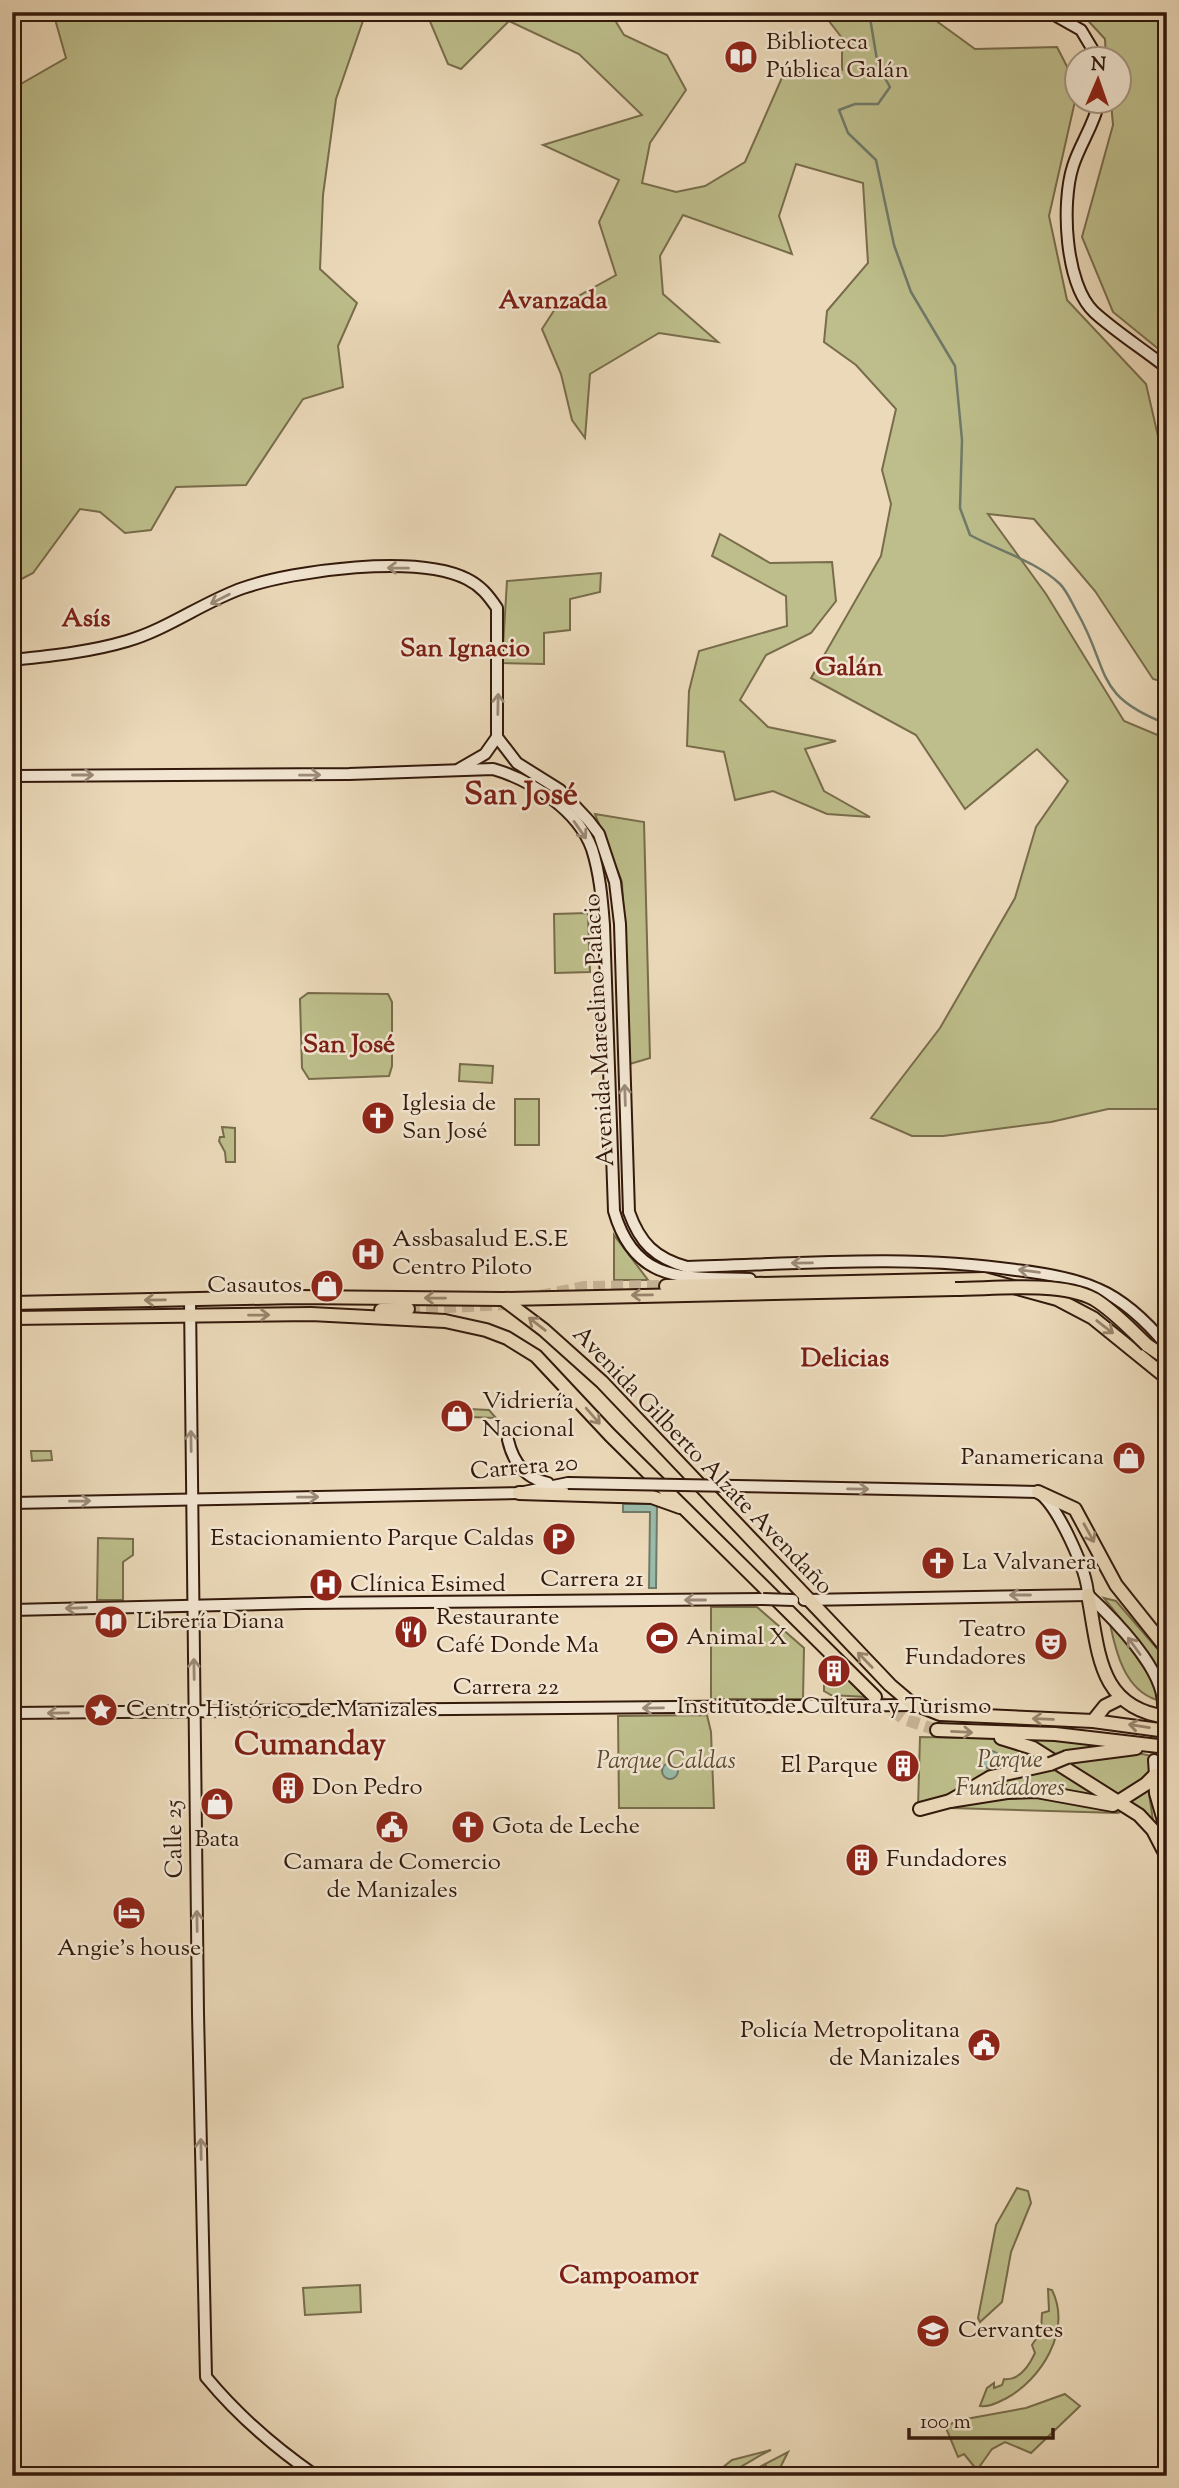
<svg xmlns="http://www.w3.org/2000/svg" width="1179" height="2488" viewBox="0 0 1179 2488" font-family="'Sorts Mill Goudy',serif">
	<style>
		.green { fill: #bdbe8b; stroke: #786c4b; stroke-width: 2 }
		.water { fill: #99bba9; stroke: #707a6a; stroke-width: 2 }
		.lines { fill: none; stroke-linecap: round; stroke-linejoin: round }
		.stream { stroke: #707a6a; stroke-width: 2.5 }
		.secondary-tunnel { stroke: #c6b396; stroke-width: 10; stroke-dasharray: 10 5; stroke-linecap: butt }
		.primary-tunnel { stroke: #c6b396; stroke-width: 12; stroke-dasharray: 12 6; stroke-linecap: butt }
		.secondary-casing { stroke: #33190b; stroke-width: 14 }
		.primary-casing { stroke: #33190b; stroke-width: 16 }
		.secondary { stroke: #f2e6d2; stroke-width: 10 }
		.primary { stroke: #ebd9b9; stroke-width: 12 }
		.secondary-bridge-casing { stroke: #33190b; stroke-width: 14; stroke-linecap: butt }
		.primary-bridge-casing { stroke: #33190b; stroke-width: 16; stroke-linecap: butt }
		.secondary-bridge { stroke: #f2e6d2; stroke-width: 10 }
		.primary-bridge { stroke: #ebd9b9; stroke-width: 12 }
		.oneway { stroke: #9c8a78 }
		.oneway2 { stroke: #98836b }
		.labels { text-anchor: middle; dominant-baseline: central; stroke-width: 5; stroke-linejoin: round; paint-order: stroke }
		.poi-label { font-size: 24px; fill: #33190b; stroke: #f2e6d2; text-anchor: start }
		.street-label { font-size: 24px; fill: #33190b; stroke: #f2e6d2 }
		.park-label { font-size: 24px; font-style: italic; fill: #5c4b31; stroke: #f2e6d2 }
		.neighbourhood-label { font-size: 26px; font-weight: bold; fill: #7a1f14; stroke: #f2e6d2 }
		.district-label { font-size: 32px; font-weight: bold; fill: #7a1f14; stroke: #f2e6d2 }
	</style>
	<rect width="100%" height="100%" fill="#ebd9b9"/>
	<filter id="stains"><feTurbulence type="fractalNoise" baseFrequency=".00286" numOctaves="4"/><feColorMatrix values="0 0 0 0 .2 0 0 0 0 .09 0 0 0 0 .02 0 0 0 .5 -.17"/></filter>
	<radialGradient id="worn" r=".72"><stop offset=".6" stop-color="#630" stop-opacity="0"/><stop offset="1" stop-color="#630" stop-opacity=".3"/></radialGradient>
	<g class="green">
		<path d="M53,12H366L336,99L323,195L320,269L357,303L338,346L343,387L303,399L246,485L176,487L151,530L125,533L100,512L80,509L33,573L12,584V89L66,58Z"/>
		<path d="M426,12H610L624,35L667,55L686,90L650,143L642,183L676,192L705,186L745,162L784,73L842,70V38L822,12H924L975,49L1057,47L1078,88L1049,216L1067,300L1146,384L1167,475V683L1153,679L1095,591L1034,519L988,514L1046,594L1124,721L1167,739V1109H1108L1051,1122L943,1136H912L871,1118L940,1028L1015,898L1036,827L1068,781L1037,749L965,809L916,735L811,678L881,556L891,504L882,470L896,409L856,365L824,342L827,311L868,263L863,183L796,164L779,216L792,254L683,215L660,256L663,294L718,342L659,333L590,374L585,438L572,420L561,374L542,329L555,309L616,275L599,222L619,180L543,145L642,115L579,54L509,21L461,69L448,64Z"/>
		<path d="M1080,12H1167V356L1113,312L1082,237L1113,125L1111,102H1120V60L1106,59L1105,39Z"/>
		<path d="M720,534L770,563L832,562L836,601L811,633L766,655L740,700L768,727L836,741L805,749L824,791L870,817L827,814L773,791L735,800L724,752L687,746L689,691L699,651L787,626L786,596L712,556Z"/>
		<path d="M601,573L600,592L570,599V630L544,633V664L502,663L507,581Z"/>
		<path d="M595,814L644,822L650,1058L630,1064L622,882Z"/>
		<path d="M588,913L590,972L555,973L554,914Z"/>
		<path d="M308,993L388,994L392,1002V1066L389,1076L309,1079L302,1068L300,999Z"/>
		<path d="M460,1064L493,1066L492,1083L459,1081Z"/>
		<rect x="515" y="1099" width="24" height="46"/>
		<path d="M222,1127L235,1128V1162H226L225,1152L219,1141L220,1137H224Z"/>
		<path d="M614,1235L648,1280H614Z"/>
		<path d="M469,1409L489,1410L496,1418L470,1417Z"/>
		<path d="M31,1451H51L52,1460L32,1461Z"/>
		<path d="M98,1538L133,1539V1555L123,1562V1600H97Z"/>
		<path d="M1104,1598L1116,1601L1167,1660V1686L1152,1658Z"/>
		<path d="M711,1607H757L804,1648L803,1699H711Z"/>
		<path d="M1113,1623L1155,1684L1157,1700C1125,1690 1116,1653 1110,1624Z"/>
		<path d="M824,1654L867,1697L831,1695L824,1691Z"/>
		<path d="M707,1715L711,1732L714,1808H619L618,1716Z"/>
		<path d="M920,1737L1040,1739L1099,1745L1152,1756L1149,1794L1153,1820L1133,1806L1118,1813L918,1807Z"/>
		<path d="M1017,2188L1028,2191L1031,2203L1011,2252L1002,2302L980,2322L978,2318L996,2225Z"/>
		<path d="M360,2285L361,2312L305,2315L303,2288Z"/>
		<path d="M1048,2289L1052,2290C1072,2331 1041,2380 1005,2399C996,2403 990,2407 980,2406L987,2388L994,2383V2388L1002,2385L1004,2379C1019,2381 1029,2366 1035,2353L1032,2345L1041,2331L1042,2313L1049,2311Z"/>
		<path d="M1065,2394L1080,2406L1031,2453L1005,2442L992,2449L977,2470L964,2454L958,2457L946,2428L955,2421L1026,2408Z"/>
		<path d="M771,2450C752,2458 733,2476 712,2476L732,2460Z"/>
		<path d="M788,2452L776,2476H767L766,2466L742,2476Z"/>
	</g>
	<g class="water">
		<path d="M623,1504H657L656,1588H649L650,1512H623Z"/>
		<circle cx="991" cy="1760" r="9"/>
		<circle cx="670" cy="1771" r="8"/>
	</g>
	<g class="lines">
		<path class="stream" d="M869,12L878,66L890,87L878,104H855L839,110L848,133L876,160L894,245L911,292L955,366L962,440L960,508L970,535C999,551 1036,561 1060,584C1067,591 1072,603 1077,612C1111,671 1092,695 1167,724"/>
		<path class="secondary-tunnel" d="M1154,1760L1163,1708"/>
		<g class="primary-tunnel">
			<path d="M540,1296L585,1287L666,1286"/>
			<path d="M408,1309L506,1304"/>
			<path d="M878,1700L904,1719L937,1730"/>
		</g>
		<defs>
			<g id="secondary">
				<path d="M1049,12L1081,30L1099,60"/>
				<path d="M1099,102C1094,125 1080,144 1073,166C1061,203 1065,284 1094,312C1116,332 1143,349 1167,368"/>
				<path d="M12,660C50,656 90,652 127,641C168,629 203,602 243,588C295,570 417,554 467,579C481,586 488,595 497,608V737L517,763L560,790L589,821L599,834L615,882L620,924L629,1212C640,1243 655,1258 687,1267C796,1264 908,1254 1016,1270C1042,1273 1074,1278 1098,1289C1126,1301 1148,1323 1167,1346"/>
				<path d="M459,769L485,754L497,737"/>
				<path d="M12,776L349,774L493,769C531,780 578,810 592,849C600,874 602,900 604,925L614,1211C635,1285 686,1277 750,1279"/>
				<path d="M190,1300L198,2013L206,2377C239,2417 274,2447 316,2476"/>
				<path d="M508,1440C513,1462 525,1478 548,1483"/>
				<path d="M790,1487L1038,1492C1058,1506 1087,1570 1088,1595"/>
				<path d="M12,1503L519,1493L568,1483"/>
				<path d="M1088,1595C1113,1618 1165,1670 1163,1706"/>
				<path d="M804,1600L1088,1595"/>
				<path d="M12,1610L304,1603L763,1599"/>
				<path d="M12,1713L916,1705"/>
				<path d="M1154,1760L1155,1775"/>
			</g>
			<g id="primary">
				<path d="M666,1286L984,1279L1057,1299L1093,1318L1167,1378"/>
				<path d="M503,1299L544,1330L602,1382L890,1685L910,1702L940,1714L1093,1721L1167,1731"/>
				<path d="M12,1303L297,1297L503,1299L955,1289"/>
				<path d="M381,1310L408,1309"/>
				<path d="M12,1318L311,1314L445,1321L486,1330L507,1338L536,1356L610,1435L875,1697"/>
				<path d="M1147,1345L1167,1359"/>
				<path d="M1038,1492L1075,1509L1116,1585L1167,1649"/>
				<path d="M519,1493L652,1497L680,1507"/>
				<path d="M1088,1595C1099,1651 1097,1708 1167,1717"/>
				<path d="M1093,1721L1105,1706L1121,1698"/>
				<path d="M937,1730L1055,1734L1167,1747"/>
				<path d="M1001,1738L1033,1748L1139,1815L1153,1830L1167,1857"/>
				<path d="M1067,1757L1136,1748"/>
				<path d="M1155,1775L1156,1793L1167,1831"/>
				<path d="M950,1801L1007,1792L1036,1791L1113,1805L1146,1784L1155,1775"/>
				<path d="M920,1809L950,1801L991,1777L1050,1764"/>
			</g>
		</defs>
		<use href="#secondary" class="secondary-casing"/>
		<use href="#primary" class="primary-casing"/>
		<use href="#secondary" class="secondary"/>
		<use href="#primary" class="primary"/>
		<defs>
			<g id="secondary-bridge">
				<path d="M568,1483L790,1487"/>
				<path d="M763,1599L793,1600"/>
			</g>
			<g id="primary-bridge">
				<path d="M955,1289C994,1289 1060,1281 1094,1299C1114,1311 1131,1330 1147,1345"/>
				<path d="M1050,1764L1067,1757"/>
			</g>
		</defs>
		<use href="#secondary-bridge" class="secondary-bridge-casing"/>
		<use href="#primary-bridge" class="primary-bridge-casing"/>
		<use href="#secondary-bridge" class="secondary-bridge"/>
		<use href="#primary-bridge" class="primary-bridge"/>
	</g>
	<defs><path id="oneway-shaft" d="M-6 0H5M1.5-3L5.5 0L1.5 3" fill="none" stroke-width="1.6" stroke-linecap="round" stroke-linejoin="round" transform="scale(1.75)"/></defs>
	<g class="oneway">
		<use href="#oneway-shaft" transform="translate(398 568) rotate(-179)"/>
		<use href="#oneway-shaft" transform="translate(220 599) rotate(153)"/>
		<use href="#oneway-shaft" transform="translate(498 704) rotate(-89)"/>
		<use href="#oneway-shaft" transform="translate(83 775)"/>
		<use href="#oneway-shaft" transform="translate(310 775) rotate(-1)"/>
		<use href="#oneway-shaft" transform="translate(580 830) rotate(55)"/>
		<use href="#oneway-shaft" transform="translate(625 1095) rotate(-92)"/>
		<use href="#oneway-shaft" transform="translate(802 1263) rotate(179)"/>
		<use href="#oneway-shaft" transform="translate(1029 1271) rotate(-172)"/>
		<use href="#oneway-shaft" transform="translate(191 1441) rotate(-91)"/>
		<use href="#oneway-shaft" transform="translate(858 1489) rotate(1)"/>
		<use href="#oneway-shaft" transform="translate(308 1497) rotate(-1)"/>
		<use href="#oneway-shaft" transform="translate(80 1501) rotate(-1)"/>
		<use href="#oneway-shaft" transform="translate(1020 1595) rotate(180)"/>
		<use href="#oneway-shaft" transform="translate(695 1600) rotate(180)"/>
		<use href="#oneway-shaft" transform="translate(76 1608) rotate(178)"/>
		<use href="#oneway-shaft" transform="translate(1134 1646) rotate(-126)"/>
		<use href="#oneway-shaft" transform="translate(194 1669) rotate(-91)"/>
		<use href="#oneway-shaft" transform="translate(653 1708) rotate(179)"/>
		<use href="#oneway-shaft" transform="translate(58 1713) rotate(179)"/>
		<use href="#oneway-shaft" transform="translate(197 1921) rotate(-91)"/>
		<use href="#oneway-shaft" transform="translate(201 2149) rotate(-91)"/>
	</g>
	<g class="oneway2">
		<use href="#oneway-shaft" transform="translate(642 1295) rotate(179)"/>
		<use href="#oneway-shaft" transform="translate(435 1298) rotate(-179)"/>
		<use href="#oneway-shaft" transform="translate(155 1300) rotate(179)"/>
		<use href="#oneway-shaft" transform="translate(259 1315) rotate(-1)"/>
		<use href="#oneway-shaft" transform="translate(537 1324) rotate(-142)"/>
		<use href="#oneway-shaft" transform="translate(1105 1327) rotate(38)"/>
		<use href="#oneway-shaft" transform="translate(593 1416) rotate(49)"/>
		<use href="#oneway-shaft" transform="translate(1089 1533) rotate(61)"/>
		<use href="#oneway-shaft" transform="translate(865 1660) rotate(-134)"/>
		<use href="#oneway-shaft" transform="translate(1043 1719) rotate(-178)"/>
		<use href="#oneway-shaft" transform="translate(1139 1726) rotate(-171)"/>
		<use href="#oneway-shaft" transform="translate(962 1732) rotate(3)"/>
	</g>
	<defs>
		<symbol id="library-disc" viewBox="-11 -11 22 22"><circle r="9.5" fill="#8f2418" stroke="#f2e6d2"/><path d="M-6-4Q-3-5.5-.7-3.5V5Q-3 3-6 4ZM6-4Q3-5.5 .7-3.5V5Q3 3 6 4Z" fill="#fff"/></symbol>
		<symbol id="church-disc" viewBox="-11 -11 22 22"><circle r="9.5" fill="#8f2418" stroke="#f2e6d2"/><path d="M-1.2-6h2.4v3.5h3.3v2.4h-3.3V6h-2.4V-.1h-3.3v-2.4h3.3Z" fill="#fff"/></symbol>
		<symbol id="hospital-disc" viewBox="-11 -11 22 22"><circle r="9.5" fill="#8f2418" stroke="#f2e6d2"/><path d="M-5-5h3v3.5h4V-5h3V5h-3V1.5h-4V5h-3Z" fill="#fff"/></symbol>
		<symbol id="shop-disc" viewBox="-11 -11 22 22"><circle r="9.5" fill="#8f2418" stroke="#f2e6d2"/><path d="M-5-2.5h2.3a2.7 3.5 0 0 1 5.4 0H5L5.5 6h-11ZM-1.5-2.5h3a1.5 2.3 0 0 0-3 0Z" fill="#fff"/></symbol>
		<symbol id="parking-disc" viewBox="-11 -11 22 22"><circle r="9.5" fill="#8f2418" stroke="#f2e6d2"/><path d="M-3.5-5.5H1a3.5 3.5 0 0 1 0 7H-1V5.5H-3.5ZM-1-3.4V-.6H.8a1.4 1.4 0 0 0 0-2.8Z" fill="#fff"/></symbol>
		<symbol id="restaurant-disc" viewBox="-11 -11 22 22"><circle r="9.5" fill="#8f2418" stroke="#f2e6d2"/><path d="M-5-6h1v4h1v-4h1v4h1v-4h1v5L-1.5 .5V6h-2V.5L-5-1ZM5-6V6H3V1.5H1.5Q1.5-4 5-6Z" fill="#fff"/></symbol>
		<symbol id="stadium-disc" viewBox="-11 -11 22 22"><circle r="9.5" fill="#8f2418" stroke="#f2e6d2"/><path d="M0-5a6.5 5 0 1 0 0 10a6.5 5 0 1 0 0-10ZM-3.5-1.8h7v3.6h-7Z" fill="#fff"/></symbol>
		<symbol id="theatre-disc" viewBox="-11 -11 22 22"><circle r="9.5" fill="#8f2418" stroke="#f2e6d2"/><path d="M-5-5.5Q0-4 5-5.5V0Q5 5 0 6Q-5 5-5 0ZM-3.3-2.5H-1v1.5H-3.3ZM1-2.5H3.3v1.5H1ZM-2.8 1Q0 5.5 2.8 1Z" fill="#fff"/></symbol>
		<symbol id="building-disc" viewBox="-11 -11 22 22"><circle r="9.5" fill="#8f2418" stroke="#f2e6d2"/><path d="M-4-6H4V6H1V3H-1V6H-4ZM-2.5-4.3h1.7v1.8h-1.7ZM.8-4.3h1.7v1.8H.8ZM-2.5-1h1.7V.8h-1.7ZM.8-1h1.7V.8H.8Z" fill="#fff"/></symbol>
		<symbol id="sight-disc" viewBox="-11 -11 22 22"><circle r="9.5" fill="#8f2418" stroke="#f2e6d2"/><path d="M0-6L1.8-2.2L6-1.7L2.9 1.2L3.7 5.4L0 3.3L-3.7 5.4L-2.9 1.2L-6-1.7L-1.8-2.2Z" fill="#fff"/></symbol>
		<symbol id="civic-disc" viewBox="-11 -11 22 22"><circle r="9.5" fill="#8f2418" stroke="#f2e6d2"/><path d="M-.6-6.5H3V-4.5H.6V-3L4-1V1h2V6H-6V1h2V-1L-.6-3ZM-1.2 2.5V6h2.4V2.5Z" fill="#fff"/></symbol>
		<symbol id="hotel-disc" viewBox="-11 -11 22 22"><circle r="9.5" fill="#8f2418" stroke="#f2e6d2"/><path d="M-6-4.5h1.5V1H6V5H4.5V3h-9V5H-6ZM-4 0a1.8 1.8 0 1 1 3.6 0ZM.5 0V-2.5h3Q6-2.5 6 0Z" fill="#fff"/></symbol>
		<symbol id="school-disc" viewBox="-11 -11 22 22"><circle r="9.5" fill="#8f2418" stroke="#f2e6d2"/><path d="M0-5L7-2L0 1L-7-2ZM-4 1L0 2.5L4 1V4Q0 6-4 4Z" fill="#fff"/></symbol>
	</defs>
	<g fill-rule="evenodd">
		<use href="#library-disc" x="722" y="38" width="38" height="38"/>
		<use href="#church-disc" x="359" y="1099" width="38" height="38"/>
		<use href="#hospital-disc" x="349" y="1235" width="38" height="38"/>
		<use href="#shop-disc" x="308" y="1267" width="38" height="38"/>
		<use href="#shop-disc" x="438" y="1397" width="38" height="38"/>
		<use href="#shop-disc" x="1110" y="1439" width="38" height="38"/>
		<use href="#parking-disc" x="540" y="1520" width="38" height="38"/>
		<use href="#church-disc" x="919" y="1544" width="38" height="38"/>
		<use href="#hospital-disc" x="307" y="1566" width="38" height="38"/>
		<use href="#library-disc" x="92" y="1603" width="38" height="38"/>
		<use href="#restaurant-disc" x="392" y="1613" width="38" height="38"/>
		<use href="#stadium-disc" x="643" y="1619" width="38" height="38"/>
		<use href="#theatre-disc" x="1032" y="1625" width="38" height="38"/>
		<use href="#building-disc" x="815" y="1652" width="38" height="38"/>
		<use href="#sight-disc" x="82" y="1691" width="38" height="38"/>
		<use href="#building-disc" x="884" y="1747" width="38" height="38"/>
		<use href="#building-disc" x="269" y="1769" width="38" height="38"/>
		<use href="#shop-disc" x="198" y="1785" width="38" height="38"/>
		<use href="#civic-disc" x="373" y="1808" width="38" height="38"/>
		<use href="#church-disc" x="449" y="1808" width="38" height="38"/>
		<use href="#building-disc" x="843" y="1841" width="38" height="38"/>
		<use href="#hotel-disc" x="110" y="1894" width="38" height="38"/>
		<use href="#civic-disc" x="965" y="2026" width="38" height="38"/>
		<use href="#school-disc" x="914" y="2312" width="38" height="38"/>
	</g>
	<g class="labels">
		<g class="poi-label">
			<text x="766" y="43">Biblioteca<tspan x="766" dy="28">Pública Galán</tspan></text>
			<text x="402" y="1104">Iglesia de<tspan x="402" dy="28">San José</tspan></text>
			<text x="392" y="1240">Assbasalud E.S.E<tspan x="392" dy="28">Centro Piloto</tspan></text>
			<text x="302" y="1286" text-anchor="end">Casautos</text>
			<text x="482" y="1402">Vidriería<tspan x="482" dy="28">Nacional</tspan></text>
			<text x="1104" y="1458" text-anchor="end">Panamericana</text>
			<text x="534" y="1539" text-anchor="end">Estacionamiento Parque Caldas</text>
			<text x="962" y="1563">La Valvanera</text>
			<text x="350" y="1585">Clínica Esimed</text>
			<text x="436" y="1618">Restaurante<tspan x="436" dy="28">Café Donde Ma</tspan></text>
			<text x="136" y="1622">Librería Diana</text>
			<text x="1026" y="1630" text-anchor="end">Teatro<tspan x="1026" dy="28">Fundadores</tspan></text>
			<text x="686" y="1638">Animal X</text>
			<text x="834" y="1707" text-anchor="middle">Instituto de Cultura y Turismo</text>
			<text x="126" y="1710">Centro Histórico de Manizales</text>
			<text x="878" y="1766" text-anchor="end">El Parque</text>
			<text x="312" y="1788">Don Pedro</text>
			<text x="492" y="1827">Gota de Leche</text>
			<text x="217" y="1840" text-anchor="middle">Bata</text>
			<text x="886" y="1860">Fundadores</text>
			<text x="392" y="1863" text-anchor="middle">Camara de Comercio<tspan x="392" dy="28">de Manizales</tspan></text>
			<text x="129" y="1949" text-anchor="middle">Angie’s house</text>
			<text x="960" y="2031" text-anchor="end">Policía Metropolitana<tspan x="960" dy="28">de Manizales</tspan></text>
			<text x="958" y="2331">Cervantes</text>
		</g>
		<g class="street-label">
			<text transform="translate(600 1030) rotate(-93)">Avenida Marcelino Palacio</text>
			<text transform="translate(702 1461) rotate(46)">Avenida Gilberto Alzate Avendaño</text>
			<text transform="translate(524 1468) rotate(-5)">Carrera 20</text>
			<text x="592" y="1580">Carrera 21</text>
			<text x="506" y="1688">Carrera 22</text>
			<text transform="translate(175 1839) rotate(-91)">Calle 25</text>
		</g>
		<g class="park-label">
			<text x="1010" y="1761">Parque<tspan x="1010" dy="28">Fundadores</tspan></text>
			<text x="666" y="1762">Parque Caldas</text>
		</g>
		<g class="neighbourhood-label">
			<text x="553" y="301">Avanzada</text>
			<text x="86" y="619">Asís</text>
			<text x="465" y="649">San Ignacio</text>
			<text x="849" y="668">Galán</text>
			<text x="349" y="1045">San José</text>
			<text x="845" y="1359">Delicias</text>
			<text x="629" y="2276">Campoamor</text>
		</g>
		<g class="district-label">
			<text x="521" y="796">San José</text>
			<text x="310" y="1746">Cumanday</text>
		</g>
	</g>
	<rect width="1179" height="2488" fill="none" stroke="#ebd9b9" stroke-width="42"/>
	<rect x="14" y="14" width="1151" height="2460" fill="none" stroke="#33190b" stroke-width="3.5"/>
	<rect x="21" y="21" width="1137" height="2446" fill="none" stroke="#33190b" stroke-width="2"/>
	<g transform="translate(1098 80) rotate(2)"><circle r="33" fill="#f2e6d2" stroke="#a69482" stroke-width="2"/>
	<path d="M0-5L12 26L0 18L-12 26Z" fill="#8f2418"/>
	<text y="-10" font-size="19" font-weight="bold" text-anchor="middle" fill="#33190b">N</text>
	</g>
	<path d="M909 2428v10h144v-10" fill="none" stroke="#33190b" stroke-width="3.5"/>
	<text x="920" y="2428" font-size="21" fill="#33190b" stroke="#f2e6d2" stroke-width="5" paint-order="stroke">100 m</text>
	<rect width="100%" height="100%" filter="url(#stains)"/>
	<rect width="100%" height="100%" fill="url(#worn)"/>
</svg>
